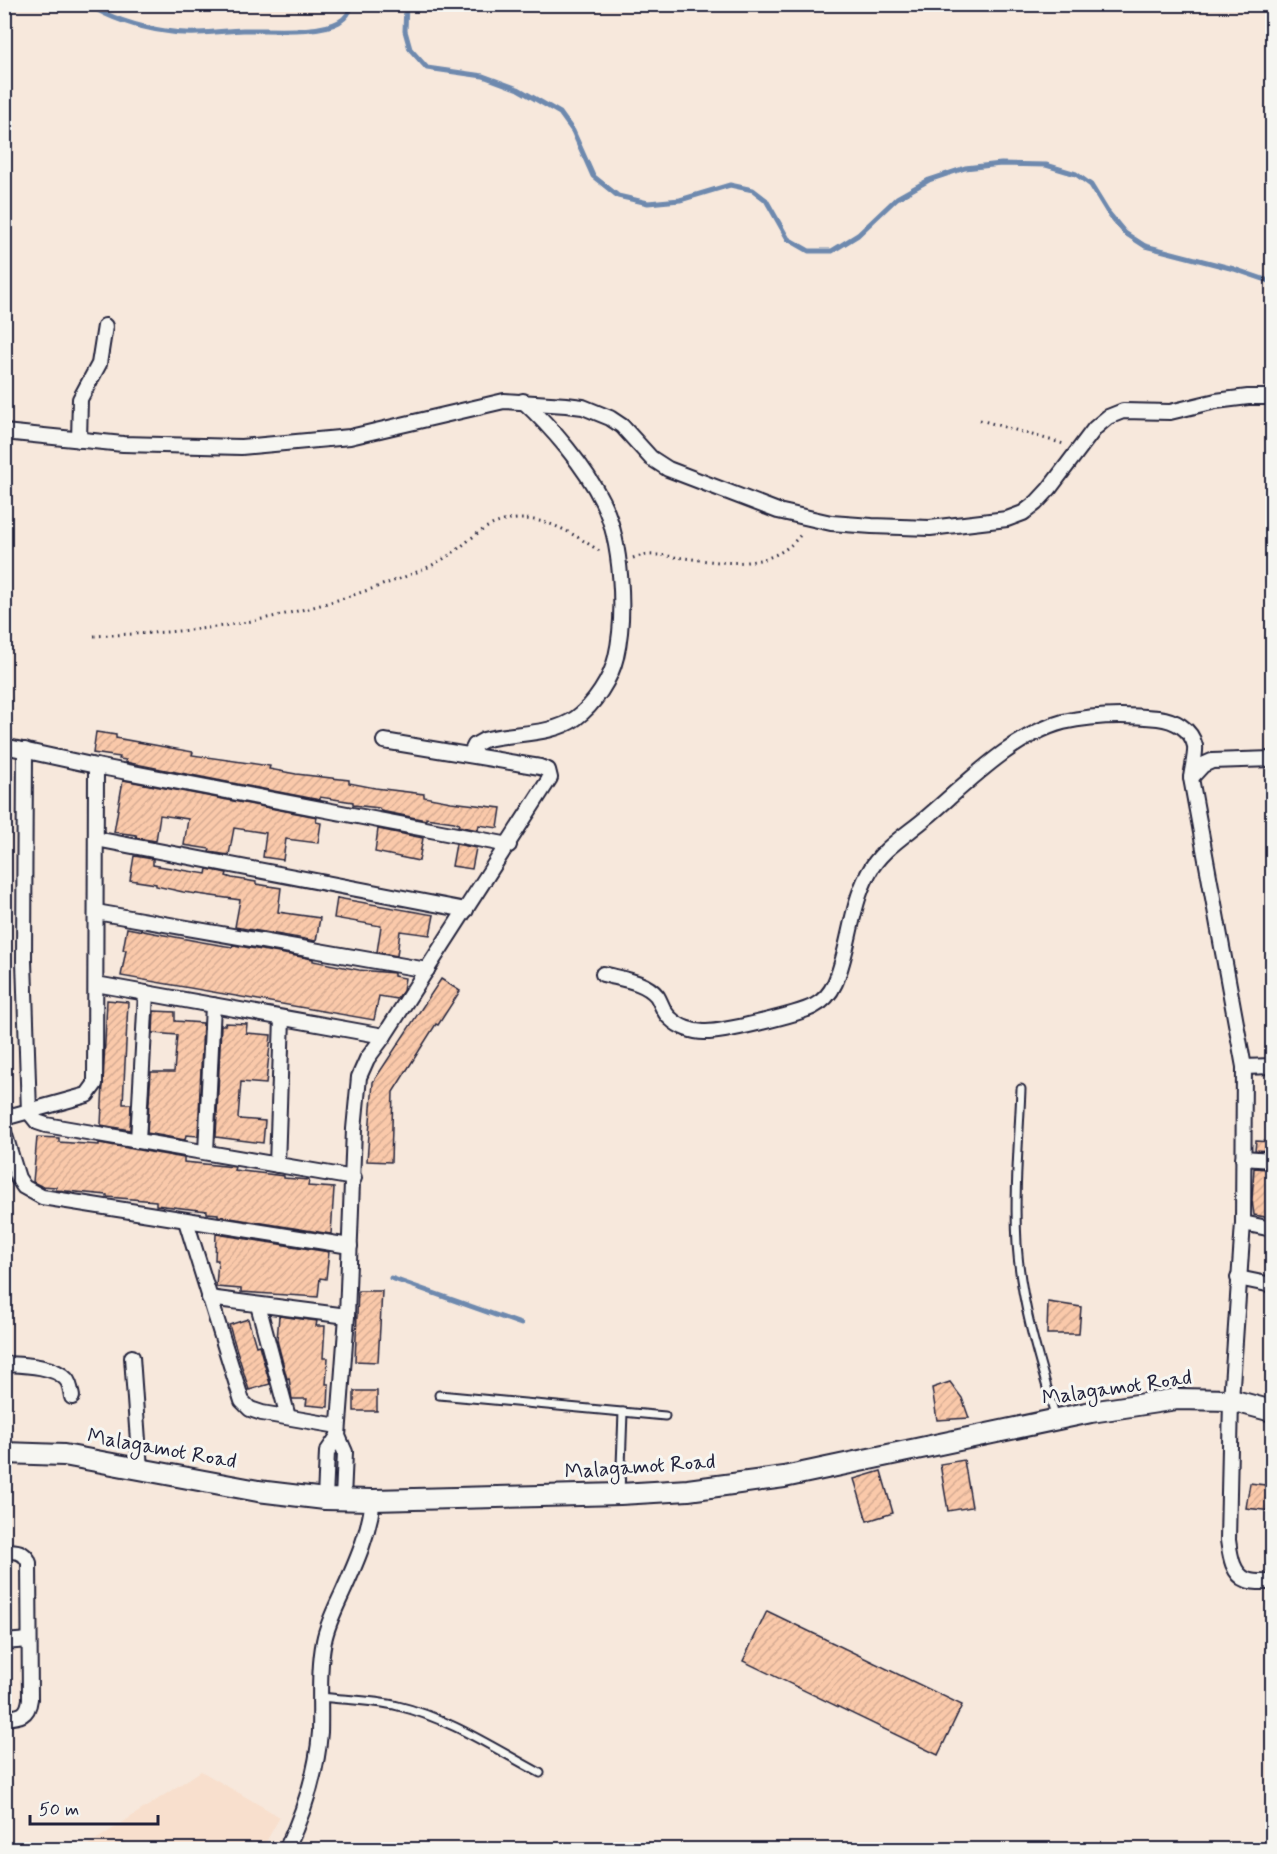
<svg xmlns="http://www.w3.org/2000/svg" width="1277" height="1854" viewBox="0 0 1277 1854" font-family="Mynerve,sans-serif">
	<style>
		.built { fill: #f8dfcd }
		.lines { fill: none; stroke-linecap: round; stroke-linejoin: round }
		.stream { stroke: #6e89ae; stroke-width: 5 }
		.building { fill: url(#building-hatch); stroke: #22223b; stroke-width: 1.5 }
		.lane-casing { stroke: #22223b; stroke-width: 11 }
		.street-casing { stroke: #22223b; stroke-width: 18 }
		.secondary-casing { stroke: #22223b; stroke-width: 24 }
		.path { stroke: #22223b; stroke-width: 3; stroke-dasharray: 1.5 4.5; stroke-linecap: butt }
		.lane { stroke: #f6f6f2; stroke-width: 7 }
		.street { stroke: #f6f6f2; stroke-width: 14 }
		.secondary { stroke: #f6f6f2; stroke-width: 20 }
		.labels { text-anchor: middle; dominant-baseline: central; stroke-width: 6; stroke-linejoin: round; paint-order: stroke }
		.street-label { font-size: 21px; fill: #22223b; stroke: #f6f6f2 }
	</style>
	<defs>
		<pattern id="building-hatch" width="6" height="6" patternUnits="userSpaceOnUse" patternTransform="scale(1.5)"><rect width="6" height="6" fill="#fac9aa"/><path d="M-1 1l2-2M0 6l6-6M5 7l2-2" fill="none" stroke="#d6ac93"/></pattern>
	</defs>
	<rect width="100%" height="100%" fill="#f7e8dc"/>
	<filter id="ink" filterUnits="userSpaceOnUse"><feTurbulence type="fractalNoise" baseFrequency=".0167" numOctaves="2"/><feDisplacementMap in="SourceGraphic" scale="12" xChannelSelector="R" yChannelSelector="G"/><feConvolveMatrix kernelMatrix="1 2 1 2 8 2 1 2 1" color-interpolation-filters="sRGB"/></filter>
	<g filter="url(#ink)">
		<path class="built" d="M201,1771L280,1817L262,1849H82Z"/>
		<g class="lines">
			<g class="stream">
				<path d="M87,4C110,18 138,27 165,31C191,36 217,31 243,30C267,29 318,34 339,22C346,18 350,13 352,4"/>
				<path d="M406,4L405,31L410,49L427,68L483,76L518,89L560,113L573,131L593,176L618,196L648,203L680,200L730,185L753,190L766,200L788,239L809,251H832L858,235L897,198L929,180L965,168L1001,164L1046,165L1076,174L1091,185L1107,211L1125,233L1145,246L1234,269L1272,282"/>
				<path d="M391,1278L521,1324"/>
			</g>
		</g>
		<g class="building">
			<path d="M96,732L116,735V738L193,752L192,755L270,766L269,769L296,774L349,780V783L375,788L424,794V797L451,802L501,808L498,828L479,825L478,830L458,826L459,824L454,822L426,818V820L381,811L379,808L353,805V802L320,797V800L125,762L126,760L119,759L120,757L93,753Z"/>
			<path d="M123,780L317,817L316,822L321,823L318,843L286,839L283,860L263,857L266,833L234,828L229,855L209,852L210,849L184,845L188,819L160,815L156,841L137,838L136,835L114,832Z"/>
			<path d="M378,829L423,838L419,861L375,852Z"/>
			<path d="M456,844L476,848L472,869L452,866Z"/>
			<path d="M134,856L153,859V865L206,874L207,869L227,873L226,876L232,878L256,882V884L281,888L278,912L320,918L316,941L235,927L240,900L183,892L156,886V884L130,880Z"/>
			<path d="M337,898L434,915L430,935L400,931L397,956L377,952L381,926L334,918Z"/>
			<path d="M127,928L202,942L232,947L233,945L313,959V961L359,970L394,973V976L405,978L403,991L397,999L379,996L374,1020L121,976L126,950H123Z"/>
			<path d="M441,979L460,991L438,1025L436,1024L393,1092L391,1162L367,1161L373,1082Z"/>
			<path d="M107,1000L128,1002L123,1104H131L130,1130L101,1125Z"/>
			<path d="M154,1011L175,1012V1021L203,1023L198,1136L186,1135L185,1140L147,1133L151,1072H174L177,1035L153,1033Z"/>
			<path d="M225,1023L247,1024L246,1033L271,1035L266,1084L241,1082L238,1118L239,1119L265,1121L263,1143L216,1137L221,1025H225Z"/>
			<path d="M37,1137L59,1138V1142L99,1145V1143L184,1158V1162L235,1167L234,1170L284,1176V1178L309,1180L308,1186L334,1188L331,1234L218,1216V1214L207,1213V1211L156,1205V1201L107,1197V1195L56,1190V1187L41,1186L33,1182Z"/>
			<path d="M1256,1141L1272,1142L1271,1151L1255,1150Z"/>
			<path d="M1254,1168L1267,1169L1266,1172L1272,1173V1218L1254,1215L1252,1200Z"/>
			<path d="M216,1234L329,1252L326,1279L320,1278L318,1297L241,1292V1289L216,1287L218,1260H215Z"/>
			<path d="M358,1291H382L378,1362L355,1361Z"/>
			<path d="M1048,1302L1081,1307L1079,1334H1047Z"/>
			<path d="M279,1316L317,1321L316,1326H325L323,1358H328L326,1384H329L328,1407L306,1405L307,1399H292L289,1378L287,1379L277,1340Z"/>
			<path d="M248,1319L256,1346L259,1345L270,1384L249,1390L229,1325Z"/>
			<path d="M950,1382L962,1398L969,1418L937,1420L932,1388Z"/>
			<rect x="354" y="1391" width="23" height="20"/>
			<path d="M964,1460L972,1507L948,1511L940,1464Z"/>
			<path d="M881,1471L893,1513L867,1521L854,1479Z"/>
			<path d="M1250,1483L1272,1486V1511L1246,1508Z"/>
			<path d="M767,1611L962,1705L938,1755L743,1661Z"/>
		</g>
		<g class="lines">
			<defs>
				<g id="lane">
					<path d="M1021,1089C1019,1140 1014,1193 1017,1244C1021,1303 1039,1361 1056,1418"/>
					<path d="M439,1395L665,1416"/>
					<path d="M620,1493L623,1412"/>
					<path d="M320,1697C346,1700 373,1700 398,1706C449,1718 495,1749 540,1773"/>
				</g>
				<g id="street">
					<path d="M4,432L123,444L241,447L350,437L504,401L566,405L583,407L610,418L622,426L651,458L668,469L778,511L831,523L872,526L930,528L1007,519L1023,513L1036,503L1049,489L1095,428L1108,417L1123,411L1170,412L1216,401L1248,397H1272"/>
					<path d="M79,440L80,399L99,364L105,326"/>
					<path d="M4,746L96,766L509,845"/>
					<path d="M25,750L24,961L29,1112L37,1122L46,1125L354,1178"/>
					<path d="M470,755L475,745L484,740C513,732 551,736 576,718C594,705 611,679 616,657C626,614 622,540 602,501C585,466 551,427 523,401"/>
					<path d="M1272,759L1212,761L1203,765L1191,778L1244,1067L1243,1223L1231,1400L1228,1540C1230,1554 1232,1574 1247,1580C1254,1583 1265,1582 1272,1582"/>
					<path d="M96,839L466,910"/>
					<path d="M96,912L427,970"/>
					<path d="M603,974C621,979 645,981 657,996C662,1004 663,1013 671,1019C679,1027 693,1032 704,1032C721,1033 799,1014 814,1006C824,1001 831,992 835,983C850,948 850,908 868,874C880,850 906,835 926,818C965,785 1013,735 1063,722C1094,715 1127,715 1158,718C1174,720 1191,728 1195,746C1196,755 1192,768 1191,778"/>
					<path d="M96,984L384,1036"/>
					<path d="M1244,1067L1272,1066"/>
					<path d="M4,1118L87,1095L95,1084L96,766"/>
					<path d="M4,1132L18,1178L24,1187L42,1197L350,1246"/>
					<path d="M138,1141L146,993"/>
					<path d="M206,1152L213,1005"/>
					<path d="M1243,1158L1272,1160"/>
					<path d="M277,1165L282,1018"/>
					<path d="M186,1221L242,1401L250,1409L262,1413L338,1426"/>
					<path d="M1243,1223L1272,1229"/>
					<path d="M1238,1278L1272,1285"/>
					<path d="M209,1298L347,1316"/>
					<path d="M258,1305L288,1417"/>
					<path d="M132,1357L140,1469"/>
					<path d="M4,1364C21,1365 54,1365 66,1379C70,1383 71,1391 72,1397"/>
					<path d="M325,1499L327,1452L338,1436"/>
					<path d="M343,1499L345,1452L338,1436L347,1316L354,1129L359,1077L367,1059L384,1036L550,778L548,770L540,767L384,741"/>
					<path d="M4,1551C16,1551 25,1551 29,1563L30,1699C28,1716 20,1717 4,1718"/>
					<path d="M4,1642L29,1640"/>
					<path d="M286,1850C304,1812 317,1774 320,1732C321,1702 318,1671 324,1641C327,1625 335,1609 342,1594C356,1563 369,1534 373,1500"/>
				</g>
				<path id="secondary" d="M4,1453L64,1455L258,1491L325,1499L373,1500L620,1494L688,1490L784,1477L1091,1412L1177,1399L1231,1400L1272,1411"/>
			</defs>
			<use href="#lane" class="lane-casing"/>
			<use href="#street" class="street-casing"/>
			<use href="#secondary" class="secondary-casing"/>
			<g class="path">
				<path d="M980,420L1064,444"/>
				<path d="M633,558C647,553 661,555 675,557C720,562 771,574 802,533"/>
				<path d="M94,636C129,634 164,633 199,629C262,622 325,606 385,584C407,576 431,568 451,554C475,537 485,521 518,519C550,518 575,535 601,552"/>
			</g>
			<use href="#lane" class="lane"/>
			<use href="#street" class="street"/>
			<use href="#secondary" class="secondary"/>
		</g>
	</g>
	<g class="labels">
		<g class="street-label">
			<text transform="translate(1117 1388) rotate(-8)">Malagamot Road</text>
			<text transform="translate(162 1449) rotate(10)">Malagamot Road</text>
			<text transform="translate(640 1467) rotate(-4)">Malagamot Road</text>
		</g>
	</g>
	<rect width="1277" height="1854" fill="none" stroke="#f6f6f2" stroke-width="24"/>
	<rect x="12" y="12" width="1253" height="1830" fill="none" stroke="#22223b" stroke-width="2" filter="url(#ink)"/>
	<path d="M30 1815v9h128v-9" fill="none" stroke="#22223b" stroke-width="3"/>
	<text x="39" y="1815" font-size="18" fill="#22223b" stroke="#f6f6f2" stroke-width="4.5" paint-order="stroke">50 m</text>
</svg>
